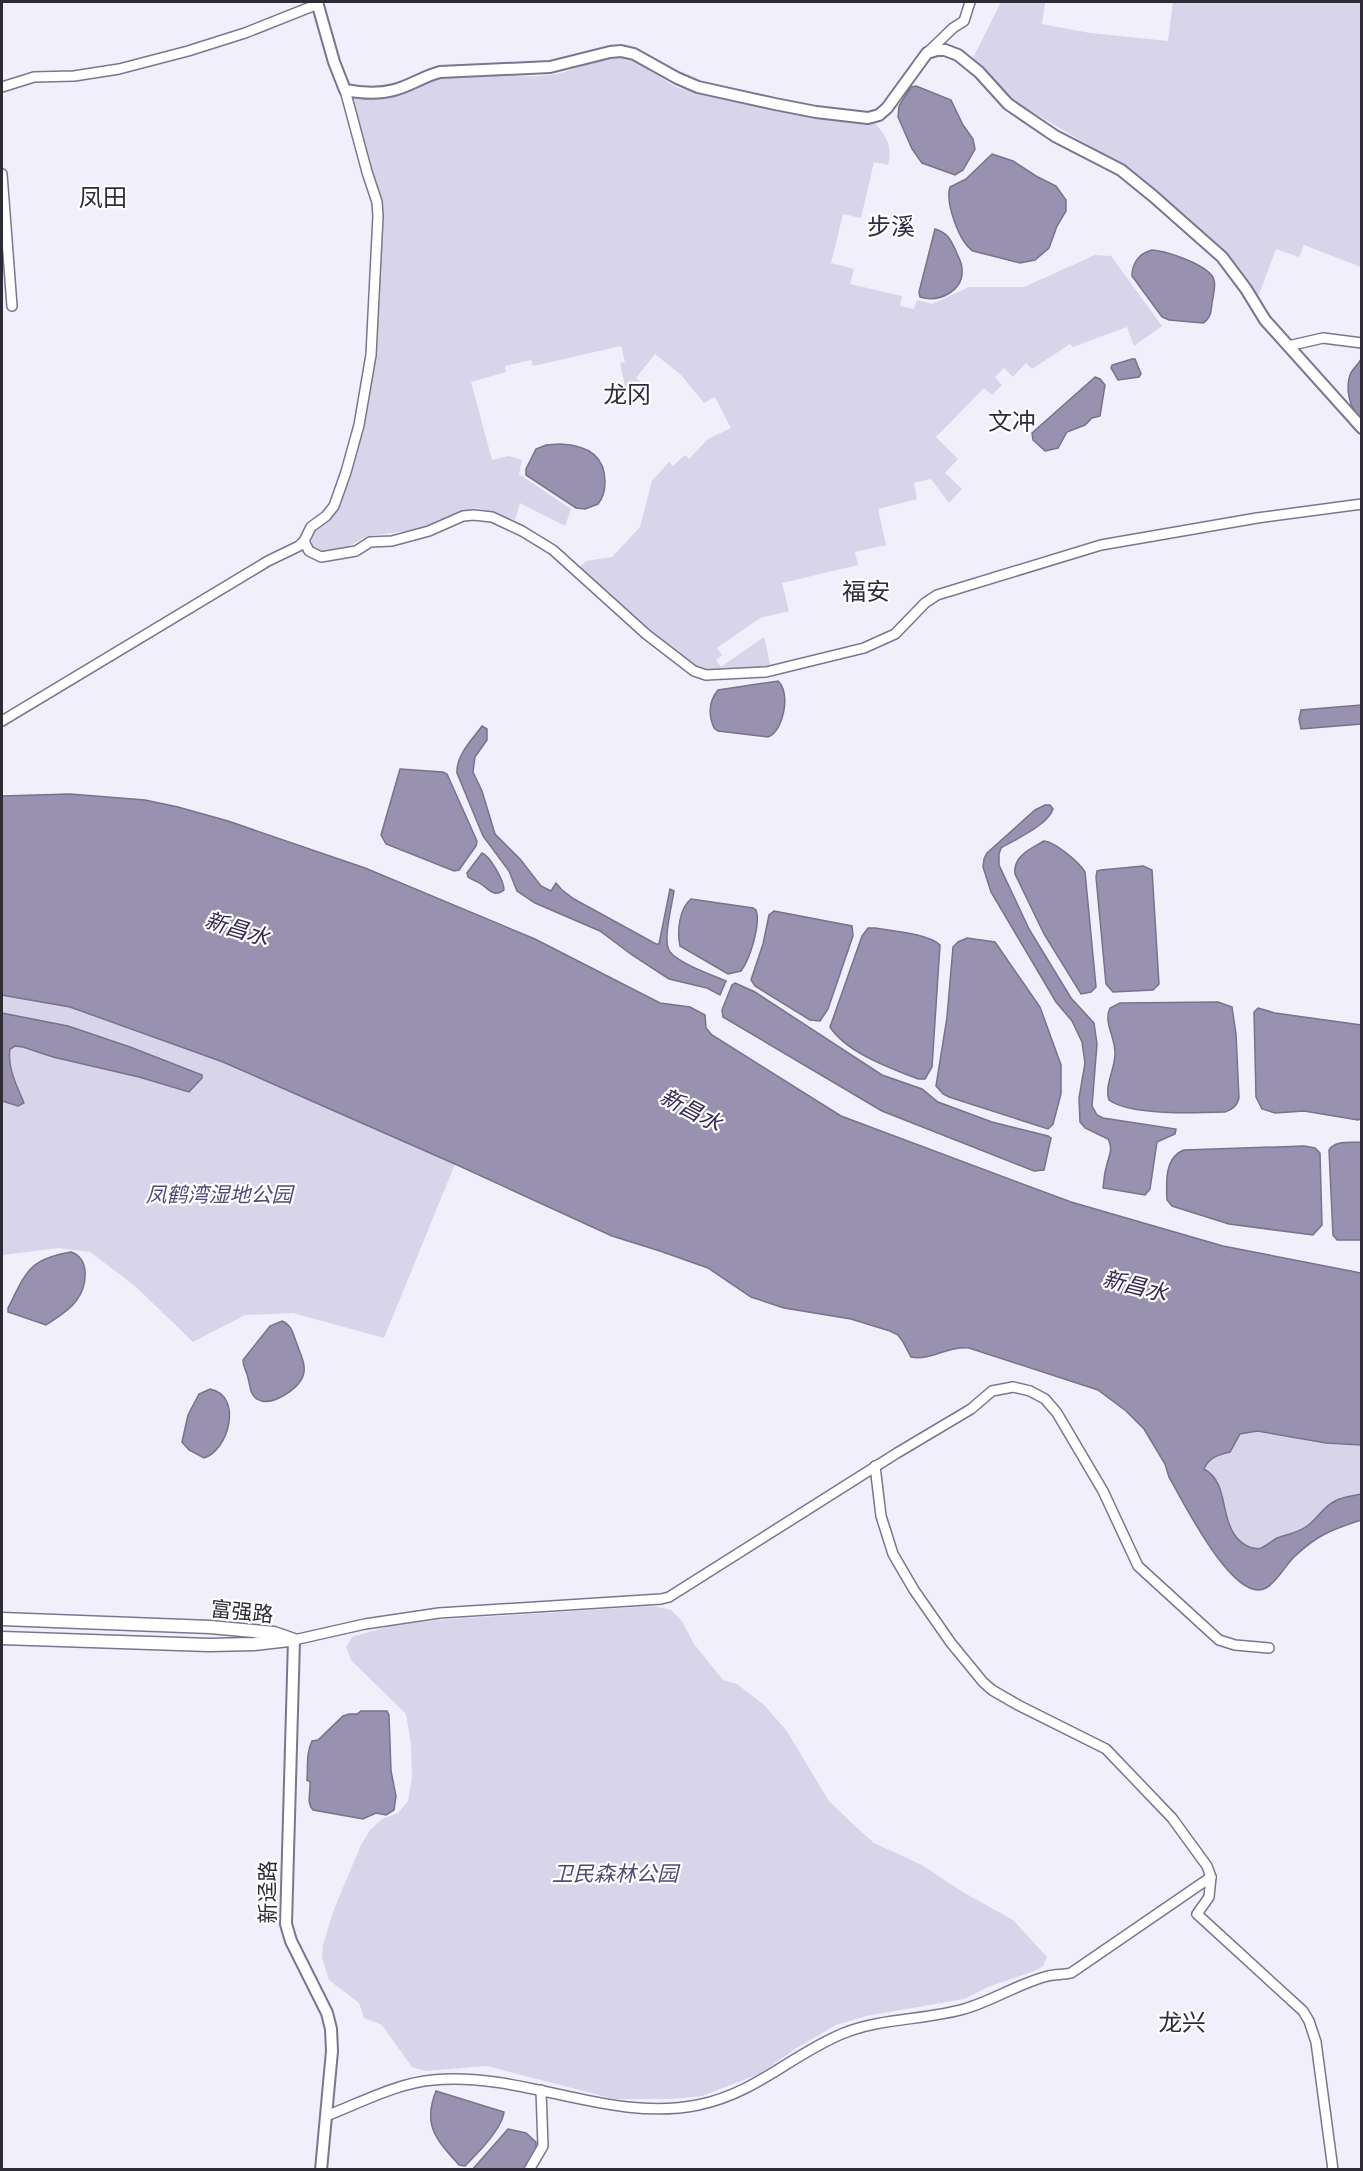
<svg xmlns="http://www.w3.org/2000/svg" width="1363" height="2171" viewBox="0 0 1363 2171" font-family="'Times New Roman','Noto Sans SC',serif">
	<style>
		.green { fill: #d8d4e9 }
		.water { fill: #9891af; stroke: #78728b; stroke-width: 1.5 }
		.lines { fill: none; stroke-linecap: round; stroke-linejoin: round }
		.minor-casing { stroke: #7b7591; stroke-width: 12 }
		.tertiary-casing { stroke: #7b7591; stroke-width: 14 }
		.secondary-casing { stroke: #7b7591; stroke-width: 15 }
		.minor { stroke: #fff; stroke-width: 9 }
		.tertiary { stroke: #fff; stroke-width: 10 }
		.secondary { stroke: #fff; stroke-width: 12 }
		.labels { text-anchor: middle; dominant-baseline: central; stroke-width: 4.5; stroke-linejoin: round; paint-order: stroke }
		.park-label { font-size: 21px; font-style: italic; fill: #544976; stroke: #fefefe }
		.street-label { font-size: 21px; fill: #2e2b37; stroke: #fefefe }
		.water-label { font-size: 22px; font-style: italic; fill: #342851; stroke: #fefefe }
		.quarter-label { font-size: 24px; fill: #302a42; stroke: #fefefe }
	</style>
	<rect width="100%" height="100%" fill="#f1effc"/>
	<g class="green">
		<path d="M1001,2L1045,3L1042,24L1090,33L1168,41L1173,2H1361V267L1304,245L1299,257L1276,249L1258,297L1231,259L1155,189L1103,154L1006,96L973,58Z"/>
		<path d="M621,56L629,58L676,87L698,93L815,116L862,123L874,122C886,136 893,146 888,165L874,162L861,218L843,214L831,263L854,269L850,284L902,296L900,306L914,309L917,300L932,304L969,287H1024L1095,255L1111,256L1162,326L1134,346L1127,327L1073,347L1070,344L1032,369L1026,363L1013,377L1004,368L995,377L1002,385L992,395L984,388L936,437L958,459L945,473L962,489L949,503L931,479L914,483L917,499L878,509L886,545L855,552L858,565L782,583L789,611L760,618L717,648L722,655L716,660L721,667L764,637L771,668L709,672L697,668L646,630L578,569L586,561L612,557L640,527L652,481L669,462L673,466L685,455L689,459L708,439L731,428L715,397L704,403L681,375L655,354L636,378L642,383L635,393L625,387L620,363L625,362L621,346L533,366L531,360L505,366L506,372L471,382L492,460L509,456L522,460L519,474L571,509L565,526L520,503L515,520L478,508L463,511L425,529L368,536L341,550L321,551L317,550L312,544L311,536L313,529L333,513L365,409L380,203L353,102L354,99C364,96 376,99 386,97C406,92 423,80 443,77C478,71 515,79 550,75C575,72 596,57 621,56Z"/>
		<path d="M2,995L70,1007L223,1062L455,1164L384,1338L293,1313L245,1315L193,1342L135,1286L90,1252L59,1248L2,1255Z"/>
		<path d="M1257,1431L1326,1443L1361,1445V1494L1334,1501L1302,1530L1279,1537L1263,1547L1253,1548L1240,1541L1235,1536L1223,1507L1218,1484L1215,1477L1203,1469C1209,1457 1218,1455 1230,1452L1240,1434Z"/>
		<path d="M653,1606L671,1610L682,1621L694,1644L723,1680L737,1684L764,1705L786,1730L829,1801L856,1827L874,1843L922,1865L961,1891L1013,1920L1047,1957L1043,1966L1037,1970L988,1987L964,1999L866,2016L836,2025L795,2049L759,2074L702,2096L673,2099H614L487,2066L425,2071L412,2067L382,2025L364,2018L359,2003L329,1980L322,1958L323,1945L334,1909L361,1845L370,1830L382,1819L398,1813L408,1801L412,1777L411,1744L406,1714L351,1660L346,1647L352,1637L390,1626L438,1620Z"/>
	</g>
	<g class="water">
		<path d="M916,86L951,100L963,125L973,139L975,149L963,170L955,175L922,163L912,149L898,117L899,106L911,87Z"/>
		<path d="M992,154L1013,161L1036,176L1056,186L1066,200V211L1057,226L1049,248L1035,260L1020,263L973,251C959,242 945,202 950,187L966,179Z"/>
		<path d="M935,229C948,233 951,240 956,251C958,257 962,262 962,269C964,291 939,303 920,297L919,292Z"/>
		<path d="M1152,250C1166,251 1210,265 1214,280C1216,286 1213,296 1212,303C1211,312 1211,318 1203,323L1169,320L1162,317L1132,276C1132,262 1140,253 1152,250Z"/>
		<path d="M1132,359H1135L1141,374L1139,377L1118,380L1111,368L1112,365Z"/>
		<path d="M1361,359V418C1350,410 1345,389 1350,375C1352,369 1358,365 1361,359Z"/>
		<path d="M1095,377L1100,379L1105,385L1100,416L1092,418L1085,425L1067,432L1058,448L1045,451L1033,440L1032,433Z"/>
		<path d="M560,444C585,445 605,454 605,482C605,490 603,498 598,504L585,509L576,508L526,475V469L536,449L546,445Z"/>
		<path d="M778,681C791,692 784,731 768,737L718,731L714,728C708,714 709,701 718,690Z"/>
		<path d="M1361,705V724L1301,729L1299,719L1301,710Z"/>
		<path d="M482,726L487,729V740L475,757L473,772L482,791L495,834L520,859L541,886L551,891L556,883L562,890L574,899L656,944H659L670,889L674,891C672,905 662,942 670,952C680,964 712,975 726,981L720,995L707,988L669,979L632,955L600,931L535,903L517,891L509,871L483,836L457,773C456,755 472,740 482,726Z"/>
		<path d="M400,769L443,772L447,774L477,841L476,846L459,870L454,871L386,844L381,835Z"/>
		<path d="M70,794L145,800L178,807L228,821L365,868L535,939L660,1003L690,1007L705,1015L706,1028L712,1035L841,1116L1071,1202L1223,1246L1361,1273V1445L1326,1443L1257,1431L1240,1434L1230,1452C1218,1455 1209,1457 1204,1469C1228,1482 1220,1513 1234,1534C1239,1542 1251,1551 1261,1548C1267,1546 1271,1541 1277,1538C1287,1534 1298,1533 1307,1526C1317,1519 1323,1507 1335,1501C1343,1497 1353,1496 1361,1494V1520C1331,1530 1317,1535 1294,1557C1284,1567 1278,1581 1266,1588C1234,1606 1182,1499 1169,1477L1165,1464L1144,1429L1126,1411L1098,1390L969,1348C946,1346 931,1361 911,1357L903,1342L898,1335L890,1331L851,1319L784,1308L751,1297L708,1268L660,1251L612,1236L455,1164L223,1062L70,1007L2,995V796Z"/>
		<path d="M1045,805H1050L1053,809C1048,825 1016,839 1001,848L999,854V865L1029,929L1071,998L1094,1023L1097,1044L1092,1106L1097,1115L1103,1118L1176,1129L1175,1134L1157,1142L1150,1189L1145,1195L1103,1188C1104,1182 1104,1175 1106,1168C1108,1157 1114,1150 1108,1139L1085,1128L1080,1122L1079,1098L1085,1063L1082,1042L1072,1021L1056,1002L991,892L983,867L984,859L987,853L1035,810Z"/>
		<path d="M1044,841C1055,842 1079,862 1085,872L1096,987L1091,992L1081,994L1044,934L1015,874C1013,856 1030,849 1044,841Z"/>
		<path d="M482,853C490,856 504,881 504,890C494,898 490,890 481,884C477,881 472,880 468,877L467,873Z"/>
		<path d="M1143,866L1152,870L1159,984L1153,990L1113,992L1106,984L1096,877L1097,871L1101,870Z"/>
		<path d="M691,899L753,908L756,910C761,924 750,959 741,971L728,974L680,946C677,932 679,908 691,899Z"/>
		<path d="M774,911L852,926L853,936L828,1009L820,1021L810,1020L755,986L751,980L763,944L769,915Z"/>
		<path d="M868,928H875C892,931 929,934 940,945L932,1067L925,1079H918C890,1068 847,1053 830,1027L862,936Z"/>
		<path d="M967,938L995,942L1040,1007L1061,1065V1094L1053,1124L1048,1129L949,1097L943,1094L936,1086L947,1017L953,947L958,942Z"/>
		<path d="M735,983L755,992L882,1075L922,1089L938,1102L992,1122L1048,1136L1051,1138L1044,1170L1034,1171L882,1111L723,1017L722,1010L732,985Z"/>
		<path d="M1218,1002L1232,1007L1236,1034L1239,1098C1237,1106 1233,1109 1225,1112C1199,1113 1130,1116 1109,1100C1104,1086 1115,1069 1115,1054C1116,1038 1103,1023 1110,1008L1120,1003Z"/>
		<path d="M1258,1008L1275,1013L1361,1025V1119L1358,1120L1304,1111L1275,1113L1262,1109L1256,1097L1254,1012Z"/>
		<path d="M2,1013L68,1026L130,1047L202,1075V1078L189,1092L139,1077L53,1057L23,1047L15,1046L10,1049C7,1068 17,1086 24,1103L18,1106L2,1101Z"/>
		<path d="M1361,1142V1240H1337L1333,1235L1329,1150C1335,1140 1351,1143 1361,1142Z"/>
		<path d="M1304,1146L1315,1148L1320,1153L1322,1225L1313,1235L1229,1224L1172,1206L1167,1200C1166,1181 1165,1157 1184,1150Z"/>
		<path d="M71,1252C91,1259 87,1287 76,1301C69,1311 56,1318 46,1325L8,1312V1308C26,1273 28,1259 71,1252Z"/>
		<path d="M282,1321C292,1325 293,1334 297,1344C300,1354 307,1365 303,1376C299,1389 270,1408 257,1399C250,1395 250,1385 248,1378C247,1371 243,1368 243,1360L270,1326Z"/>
		<path d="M210,1389C244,1396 228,1451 204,1458L189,1450L182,1442L188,1415L199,1394Z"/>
		<path d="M361,1711H387L389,1715L391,1771L396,1796L394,1810L386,1815L376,1813L363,1819L313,1810C306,1803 311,1792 310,1782L307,1780C308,1766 306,1753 312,1741L318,1740L343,1716L349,1714H357Z"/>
		<path d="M436,2091L504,2112C502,2129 477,2154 465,2166L459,2165C437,2140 422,2126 436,2091Z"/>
		<path d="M508,2129L526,2133L536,2142V2149L524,2169L472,2170Z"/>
	</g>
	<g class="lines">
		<defs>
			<g id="minor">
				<path d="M927,53L953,28L964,21L970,2"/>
				<path d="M2,87L34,77L74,76L119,69L188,51L245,33L318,4"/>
				<path d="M2,174L12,306"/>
				<path d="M1288,346L1323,338L1362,343"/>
				<path d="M304,541L309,551L321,557L356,551L370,542L392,541L429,531L463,516L474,515L492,517L522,531L553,550L646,634L694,671L706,675L766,672L864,648L895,634L925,603L937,595L1101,545L1257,518L1362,504"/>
				<path d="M2,721L268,561L299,546L304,541L311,527L326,516L334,506L346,472L359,425L371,355L378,216L377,202L367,172L345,90"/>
				<path d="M875,1466L881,1516L893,1554L914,1590L951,1643L983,1682L992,1690L1018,1705L1106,1749L1172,1818L1207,1866L1211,1877L1209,1897L1197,1914L1303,2011L1309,2021L1316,2042L1333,2170"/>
				<path d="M294,1640L365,1624L439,1613L661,1599L669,1597L897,1453L971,1409L992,1391L1013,1387L1030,1391L1045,1399L1057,1413L1103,1491L1138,1566L1219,1640L1235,1645L1269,1648"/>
				<path d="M326,2116C360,2103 397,2083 433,2080C522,2071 609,2123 698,2105C757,2093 792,2054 844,2033C882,2018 925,2020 964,2009C993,2001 1019,1983 1048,1976C1056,1974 1063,1975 1071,1973L1211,1877"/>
				<path d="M529,2170L543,2146L541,2090"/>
			</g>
			<g id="tertiary">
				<path d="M317,2L334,62L345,90C361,93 379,94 394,90C410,86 424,76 440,72L550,67L610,52L621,51L634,54L677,78L698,87L775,104L816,112L868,118L879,115L887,108L927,53L937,50H945L958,55L979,72L1008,104L1055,136L1121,170L1153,196L1222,257L1246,289L1265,320L1362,428"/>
				<path d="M294,1640L286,1924L291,1941L327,2013L331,2029L332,2051L321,2170"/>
			</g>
			<g id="secondary">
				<path d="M2,1619L210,1627L274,1633L294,1640"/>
				<path d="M2,1638L209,1645L254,1644L289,1640"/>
			</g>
		</defs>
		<use href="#minor" class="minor-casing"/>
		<use href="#tertiary" class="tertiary-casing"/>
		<use href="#secondary" class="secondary-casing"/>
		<use href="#minor" class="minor"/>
		<use href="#tertiary" class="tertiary"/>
		<use href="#secondary" class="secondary"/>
	</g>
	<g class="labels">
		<g class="park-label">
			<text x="219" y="1195">凤鹤湾湿地公园</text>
			<text x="615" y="1874">卫民森林公园</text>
		</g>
		<g class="street-label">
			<text transform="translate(242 1612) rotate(6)">富强路</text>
			<text transform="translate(268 1892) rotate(-90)">新迳路</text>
		</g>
		<g class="water-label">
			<text transform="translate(237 929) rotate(17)">新昌水</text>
			<text transform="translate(691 1110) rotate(28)">新昌水</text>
			<text transform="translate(1135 1286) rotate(14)">新昌水</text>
		</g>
		<g class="quarter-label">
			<text x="103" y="198">凤田</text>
			<text x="891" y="227">步溪</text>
			<text x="627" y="395">龙冈</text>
			<text x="1012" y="422">文冲</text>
			<text x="866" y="592">福安</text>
			<text x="1182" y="2023">龙兴</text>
		</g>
	</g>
	<rect width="1363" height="2171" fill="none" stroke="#2e2b37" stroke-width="6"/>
</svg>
